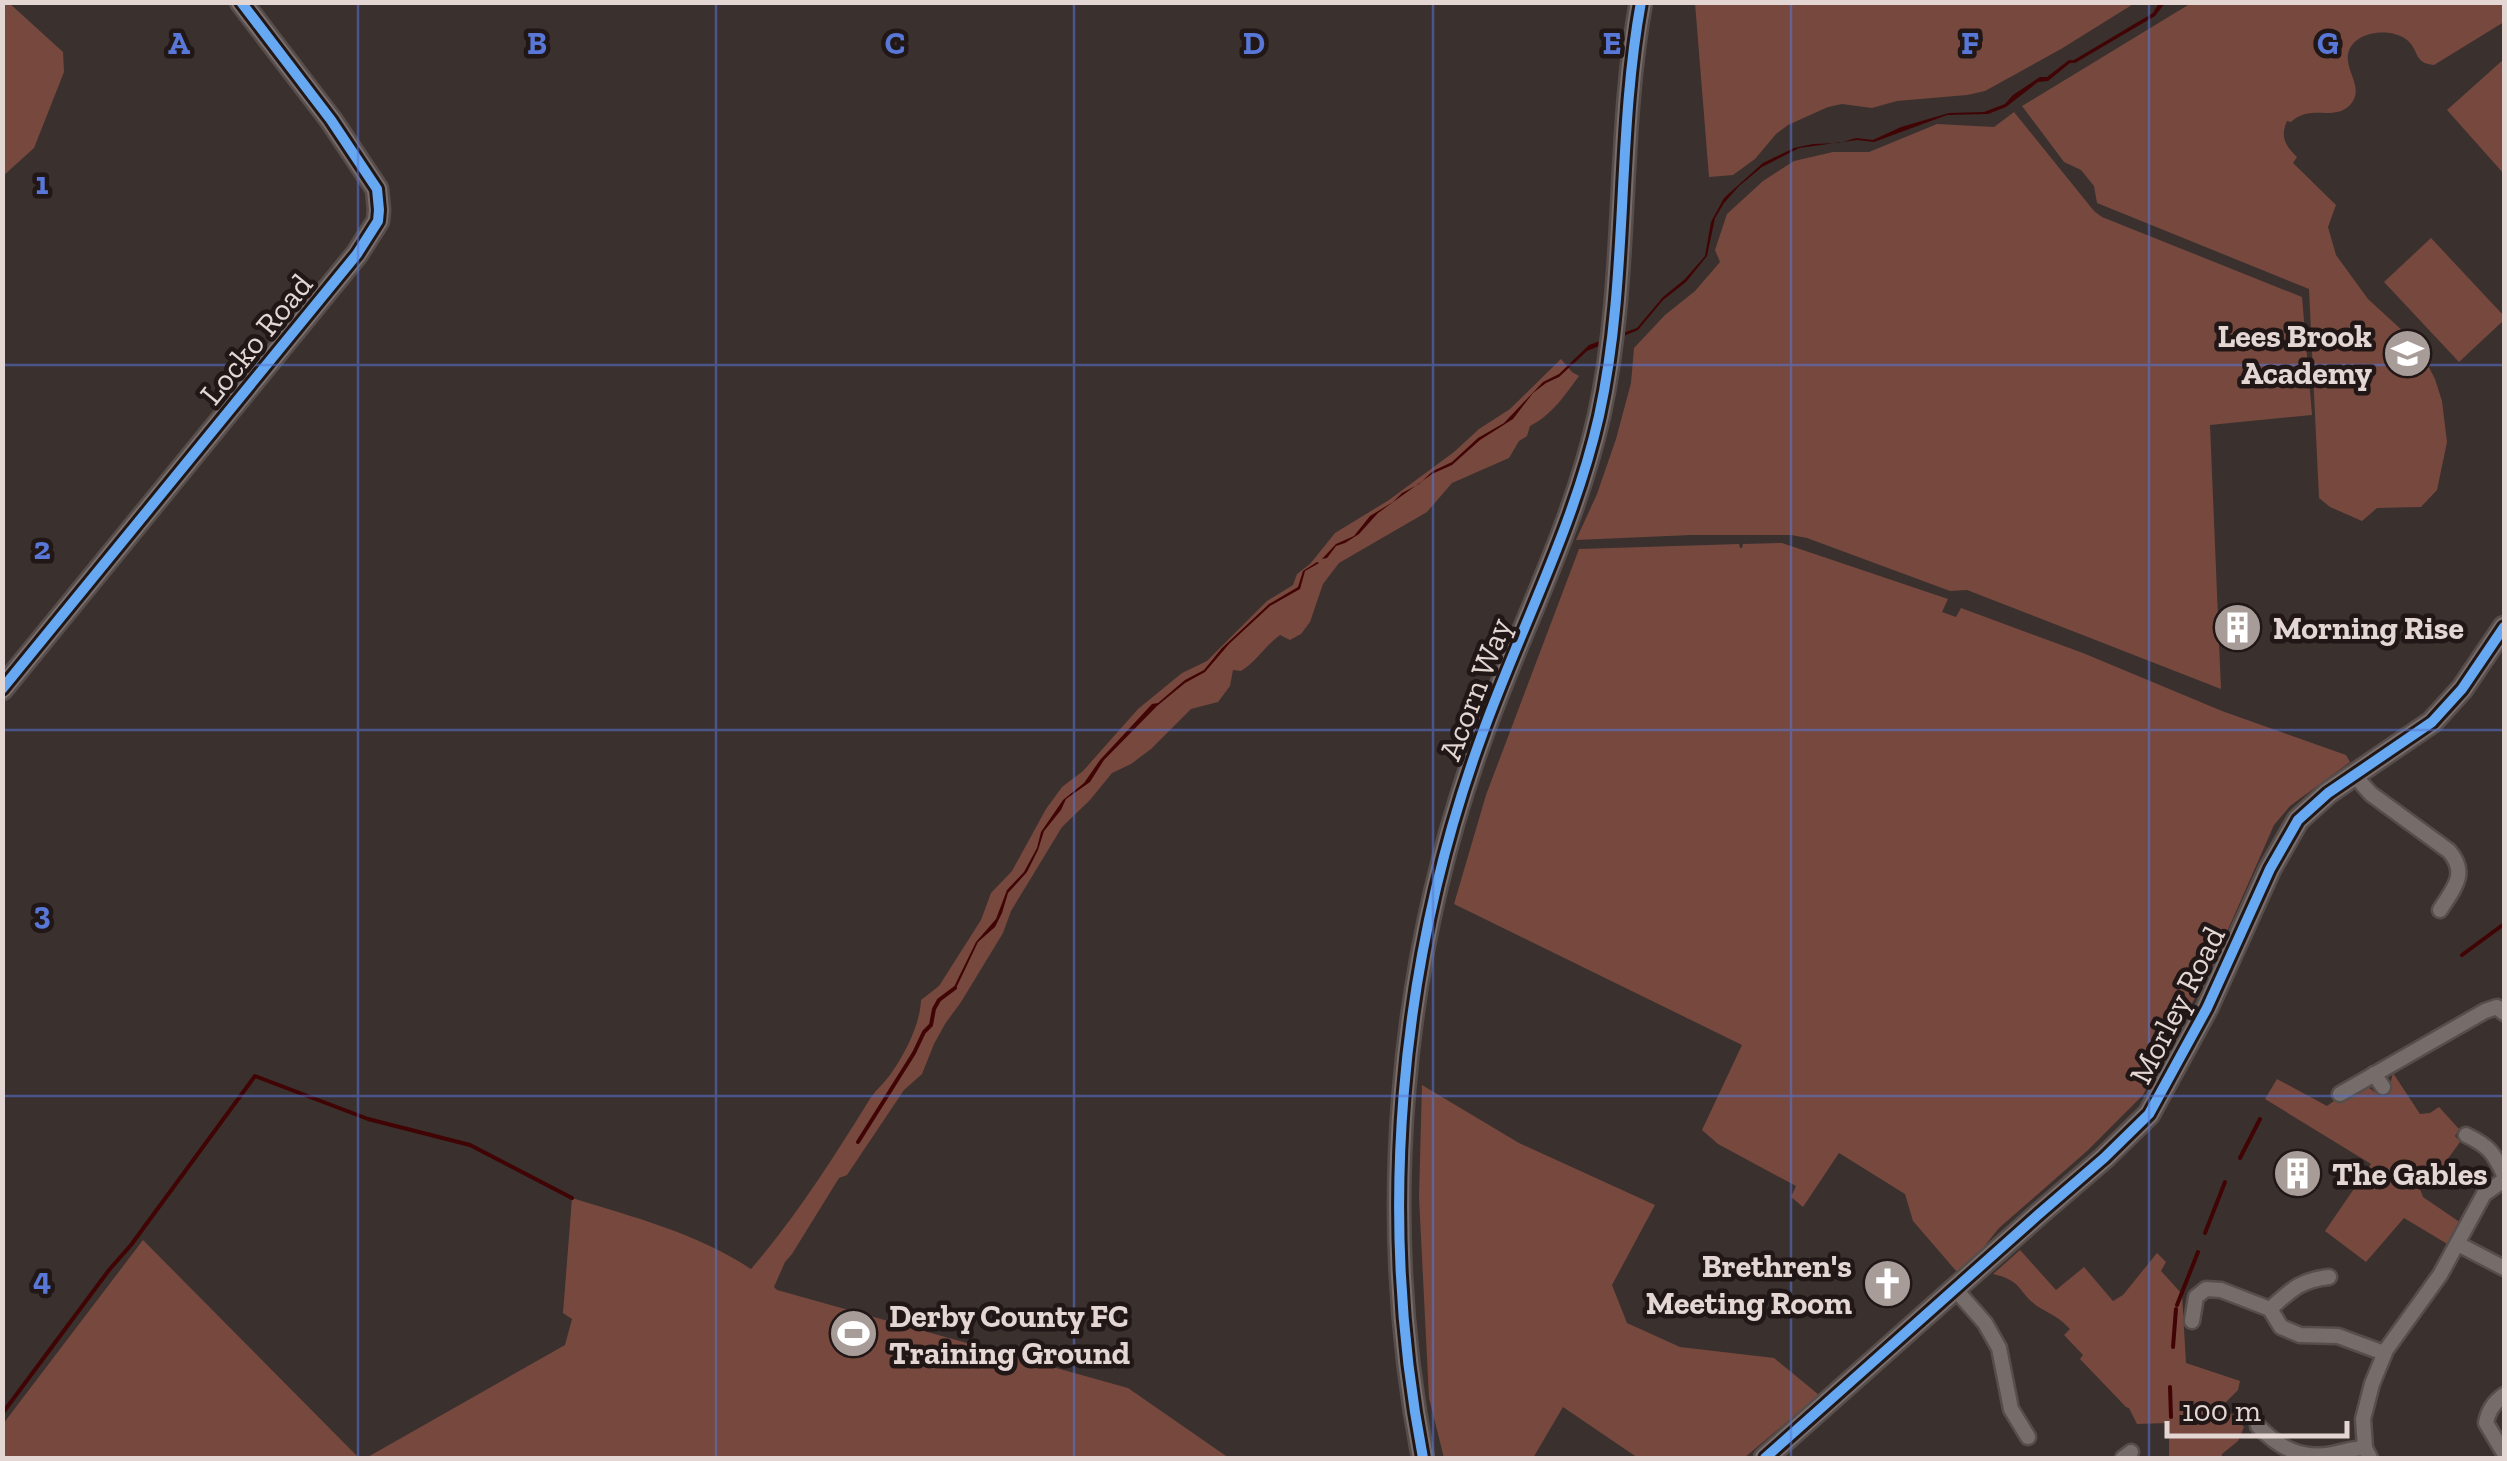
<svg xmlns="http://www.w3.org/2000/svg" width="2507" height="1461" viewBox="0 0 2507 1461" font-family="'Zilla Slab',serif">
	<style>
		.green { fill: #77483e }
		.water { fill: #410404 }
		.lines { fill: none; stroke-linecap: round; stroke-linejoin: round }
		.stream { stroke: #410404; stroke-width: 4 }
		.street-casing { stroke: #574e4c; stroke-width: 19 }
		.secondary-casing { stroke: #574e4c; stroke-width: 25 }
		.street { stroke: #766d6b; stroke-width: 14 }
		.secondary { stroke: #796d6b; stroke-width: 20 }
		.cycleway-casing { stroke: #201716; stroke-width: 16 }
		.cycleway { stroke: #66a8f1; stroke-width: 10 }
		.grid { fill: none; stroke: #5877d6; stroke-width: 2.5; stroke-opacity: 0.55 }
		.labels { text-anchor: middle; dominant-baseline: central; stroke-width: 9; stroke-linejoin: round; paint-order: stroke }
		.poi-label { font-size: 32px; font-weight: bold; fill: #e3d6d3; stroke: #201716; text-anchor: start }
		.street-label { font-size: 32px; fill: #e3d6d3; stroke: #201716 }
		.grid-label { font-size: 32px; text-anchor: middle; font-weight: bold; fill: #5877d6; stroke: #201716; stroke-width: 9; stroke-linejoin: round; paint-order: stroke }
	</style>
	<rect width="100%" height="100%" fill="#3a302e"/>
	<g class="green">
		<path d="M8,2L63,52L64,72L34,148L3,176L2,3Z"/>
		<path d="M2193,2L2504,3V22L2434,65C2413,63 2420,51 2407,40C2392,27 2353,30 2348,54C2345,72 2366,89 2349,106C2333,121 2310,104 2291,122L2287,121C2280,136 2285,146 2297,157L2293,163L2336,205L2328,227L2336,255L2368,299L2417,344L2435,379L2442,401L2447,442L2437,490L2421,507L2377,508L2362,521L2330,507L2319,498L2309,289L2097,203L2094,186L2081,170L2064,162L2022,106Z"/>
		<path d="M1695,3V2L2135,3L2061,49L1985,91L1967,95L1897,101L1872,108L1842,104L1828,107L1788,125L1776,134L1755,159L1733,175L1709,177Z"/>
		<path d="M2504,59V174L2447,110Z"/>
		<path d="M2014,112L2094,211L2102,217L2302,297L2312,415L2210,425L2221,689L1967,590L1950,591L1807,538L1791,535H1691L1576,540L1597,494L1616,439L1631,383L1634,348L1665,315L1695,291L1720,262L1715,250L1727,214L1763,181L1794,161L1833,152H1869L1937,124L1994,127Z"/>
		<path d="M2431,238L2504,316V320L2459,362L2384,282Z"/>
		<path d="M1561,359L1572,372L1579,376C1565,395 1552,415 1530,426L1527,436L1519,441L1509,458L1452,483L1427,512L1339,563L1323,584L1310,622L1301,634L1290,640L1280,635C1265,646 1256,662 1241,671L1233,670L1230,686L1218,702L1191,709L1151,749L1131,764L1112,773L1090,800L1062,827L1011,911L1003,933L961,1002L945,1024L934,1044L922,1074L904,1090L847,1175L839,1178L792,1254L785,1262L774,1287L777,1290L1128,1388L1229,1458H366L565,1345L572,1319L563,1313L572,1198C633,1217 697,1233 751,1269C795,1218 832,1160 868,1102C874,1091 885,1083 892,1072C906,1052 920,1024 921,1000L939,986L981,920L991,893L1012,871L1046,809L1062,787L1083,771L1138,709L1182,673L1207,661L1267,601L1293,585L1297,574L1310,564L1335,533L1389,500L1454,452L1479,429L1510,409Z"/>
		<path d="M1782,543L1948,599L1942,612L1956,617L1961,608L2083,653L2222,711L2346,755L2350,762L2290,806L2274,825L2212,966L2143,1095L2087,1151L1999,1228L1983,1248L1957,1272L1913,1221L1905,1194L1839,1153L1803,1207L1791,1197L1796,1186L1718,1144L1702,1130L1742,1045L1454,904L1486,795L1579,549L1739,544L1740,548H1742L1743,544Z"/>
		<path d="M2393,1073L2420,1114L2430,1113L2439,1107L2459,1129L2455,1136L2460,1142L2434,1178L2427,1179L2420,1189L2423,1197L2461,1223L2449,1245L2404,1218L2366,1262L2325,1231L2371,1164L2265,1099L2277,1079L2327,1106L2338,1098L2342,1101L2360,1088L2368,1087L2376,1093L2390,1085Z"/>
		<path d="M1422,1085L1519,1143L1655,1205L1612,1285L1627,1323L1680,1347L1774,1358L1819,1395L1744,1458H1638L1563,1407L1533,1458H1444L1429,1398L1419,1197Z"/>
		<path d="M143,1240L359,1458H3V1424Z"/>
		<path d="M2020,1250L2056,1290L2084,1267L2113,1301L2123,1295L2157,1253L2166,1262L2161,1271L2182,1294L2186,1363L2240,1381L2238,1390L2223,1405L2244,1427L2238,1441L2222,1454V1458H2169V1423L2137,1424L2129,1408L2126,1407L2080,1359L2083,1355L2064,1335L2070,1329C2058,1316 2051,1315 2037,1306C2016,1290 2023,1281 1993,1274Z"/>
	</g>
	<g class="water">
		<path d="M2159,3H2165L2155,16L2075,63H2070L2048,81L2038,82L2006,107L1988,114L1947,115L1874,142L1857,140L1799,148L1762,167L1739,186L1724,203L1715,218L1707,256L1686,282L1663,300L1638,330L1587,351L1559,377L1546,383L1533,393L1513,419L1480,440L1452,465L1432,474L1378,513L1359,534L1345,543L1336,546L1327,558L1322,559L1336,544L1354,536L1370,516L1393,502L1402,493L1419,484L1433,471L1452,462L1478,438L1504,423L1543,382L1559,374L1589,345L1637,328L1663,297L1685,279L1705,256L1711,222L1724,198L1763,163L1794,148L1813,144L1839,143L1856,138L1873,140L1901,127L1949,113L1984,112L2005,104L2013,95L2040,77H2047L2069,60H2074L2153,13Z"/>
		<path d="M1317,562L1319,563L1305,571L1300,589L1270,606L1229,644L1205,672L1185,683L1157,706L1104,760L1090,782L1066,799L1061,810L1044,831L1038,850L1027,872L1008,893L1002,913L995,927L978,942L958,984L955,990L953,989L976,942L996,919L1007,890L1024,872L1037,848L1041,832L1063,800L1084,783L1100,760L1152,704L1158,703L1185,680L1204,670L1222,648L1269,604L1298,587L1303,571Z"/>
	</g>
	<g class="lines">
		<g class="stream">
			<path d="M2462,955L2504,924"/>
			<path d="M858,1142L914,1053L924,1032L931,1025L934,1009L939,1000L955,988"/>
			<path d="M2240,1158L2260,1119"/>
			<path d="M2205,1233L2225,1182"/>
			<path d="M2177,1305L2198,1252"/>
			<path d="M2173,1347L2176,1309"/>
			<path d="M2170,1387L2171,1417"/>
			<path d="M2,1414L109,1270L131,1245L255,1076L368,1119L470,1145L572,1198"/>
		</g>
		<defs>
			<g id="street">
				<path d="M2354,775L2371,794L2449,851C2469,874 2453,889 2440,910"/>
				<path d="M2374,1074L2383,1087"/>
				<path d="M2340,1094L2485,1011L2497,1007L2504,1013"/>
				<path d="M2466,1135C2489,1146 2494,1153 2504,1175"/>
				<path d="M2458,1244L2504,1268"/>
				<path d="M1955,1289L1985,1323L1999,1348L2011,1409L2028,1437"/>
				<path d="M2270,1309C2291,1290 2300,1280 2329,1277"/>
				<path d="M2192,1321L2196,1297L2206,1289L2221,1290L2270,1309L2281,1327L2300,1335L2338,1336L2384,1353"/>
				<path d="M2504,1395C2494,1402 2488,1411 2486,1423L2504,1453"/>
				<path d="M2258,1426C2279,1448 2302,1460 2332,1454C2343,1452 2354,1448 2365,1448"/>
				<path d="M2123,1458L2131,1452"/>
				<path d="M2370,1458L2365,1448L2363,1419L2372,1384L2386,1350L2440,1275L2484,1194L2504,1180"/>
			</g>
			<g id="secondary">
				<path d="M2,689L357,254L378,221L379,210L377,189L331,120L241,2"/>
				<path d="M1423,1458C1377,1219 1398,965 1482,735C1520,629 1574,527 1599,416C1629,280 1616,139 1641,2"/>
				<path d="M1765,1458L2039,1214L2104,1158L2149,1114L2207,1008L2270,869L2298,820L2328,793L2432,722L2462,689L2504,627"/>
			</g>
		</defs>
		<use href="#street" class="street-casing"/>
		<use href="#secondary" class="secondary-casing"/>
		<use href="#street" class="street"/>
		<use href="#secondary" class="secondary"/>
		<defs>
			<g id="cycleway">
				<path d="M2,689L357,254L378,221L379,210L377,189L331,120L241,2"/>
				<path d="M1423,1458C1377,1219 1398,965 1482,735C1520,629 1574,527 1599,416C1629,280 1616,139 1641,2"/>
				<path d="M1765,1458L2039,1214L2104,1158L2149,1114L2207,1008L2270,869L2298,820L2328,793L2432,722L2462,689L2504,627"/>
			</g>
		</defs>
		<use href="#cycleway" class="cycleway-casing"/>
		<use href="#cycleway" class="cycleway"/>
	</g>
	<path class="grid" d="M358,2V1458M716,2V1458M1074,2V1458M1433,2V1458M1791,2V1458M2149,2V1458M2,365H2504M2,730H2504M2,1096H2504"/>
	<defs>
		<symbol id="school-disc" viewBox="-11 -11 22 22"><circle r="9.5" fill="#a89c99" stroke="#201716"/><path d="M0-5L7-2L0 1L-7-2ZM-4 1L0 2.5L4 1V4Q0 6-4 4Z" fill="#fff"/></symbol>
		<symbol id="building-disc" viewBox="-11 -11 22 22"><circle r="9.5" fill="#a89c99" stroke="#201716"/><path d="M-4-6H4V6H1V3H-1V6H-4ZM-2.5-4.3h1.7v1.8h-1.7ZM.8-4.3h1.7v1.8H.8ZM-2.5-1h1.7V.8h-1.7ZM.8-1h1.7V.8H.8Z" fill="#fff"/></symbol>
		<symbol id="church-disc" viewBox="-11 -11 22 22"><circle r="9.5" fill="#a89c99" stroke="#201716"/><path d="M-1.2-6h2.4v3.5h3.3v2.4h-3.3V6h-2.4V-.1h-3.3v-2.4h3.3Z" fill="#fff"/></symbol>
		<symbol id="stadium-disc" viewBox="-11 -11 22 22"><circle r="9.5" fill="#a89c99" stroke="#201716"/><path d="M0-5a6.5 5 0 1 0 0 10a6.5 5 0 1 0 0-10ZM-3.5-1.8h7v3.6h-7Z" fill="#fff"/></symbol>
	</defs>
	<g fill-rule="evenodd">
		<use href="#school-disc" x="2380" y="326" width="55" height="55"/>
		<use href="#building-disc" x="2210" y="600" width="55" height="55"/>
		<use href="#building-disc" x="2270" y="1146" width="55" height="55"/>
		<use href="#church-disc" x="1860" y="1256" width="55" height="55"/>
		<use href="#stadium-disc" x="826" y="1306" width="55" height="55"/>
	</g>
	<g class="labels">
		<g class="poi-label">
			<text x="2372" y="336" text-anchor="end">Lees Brook<tspan x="2372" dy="37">Academy</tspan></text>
			<text x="2273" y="628">Morning Rise</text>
			<text x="2332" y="1174">The Gables</text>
			<text x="1852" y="1266" text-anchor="end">Brethren's<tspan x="1852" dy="37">Meeting Room</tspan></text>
			<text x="889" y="1316">Derby County FC<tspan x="889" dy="37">Training Ground</tspan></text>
		</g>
		<g class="street-label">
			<text transform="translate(256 339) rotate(-51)">Locko Road</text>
			<text transform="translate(1475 689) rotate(-69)">Acorn Way</text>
			<text transform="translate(2177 1005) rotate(-63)">Morley Road</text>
		</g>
	</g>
	<g class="grid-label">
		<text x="179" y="54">A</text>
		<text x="537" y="54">B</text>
		<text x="895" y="54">C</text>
		<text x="1254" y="54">D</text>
		<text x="1612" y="54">E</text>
		<text x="1970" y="54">F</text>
		<text x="2328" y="54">G</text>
		<text x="42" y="194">1</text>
		<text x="42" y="559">2</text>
		<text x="42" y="924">3</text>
		<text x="42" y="1290">4</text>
	</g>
	<rect width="2507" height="1461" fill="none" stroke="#e3d6d3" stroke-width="10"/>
	<path d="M2167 1421v15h180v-15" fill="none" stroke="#e3d6d3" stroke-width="5"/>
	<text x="2182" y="1421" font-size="30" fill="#e3d6d3" stroke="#201716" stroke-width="8" paint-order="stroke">100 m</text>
</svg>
